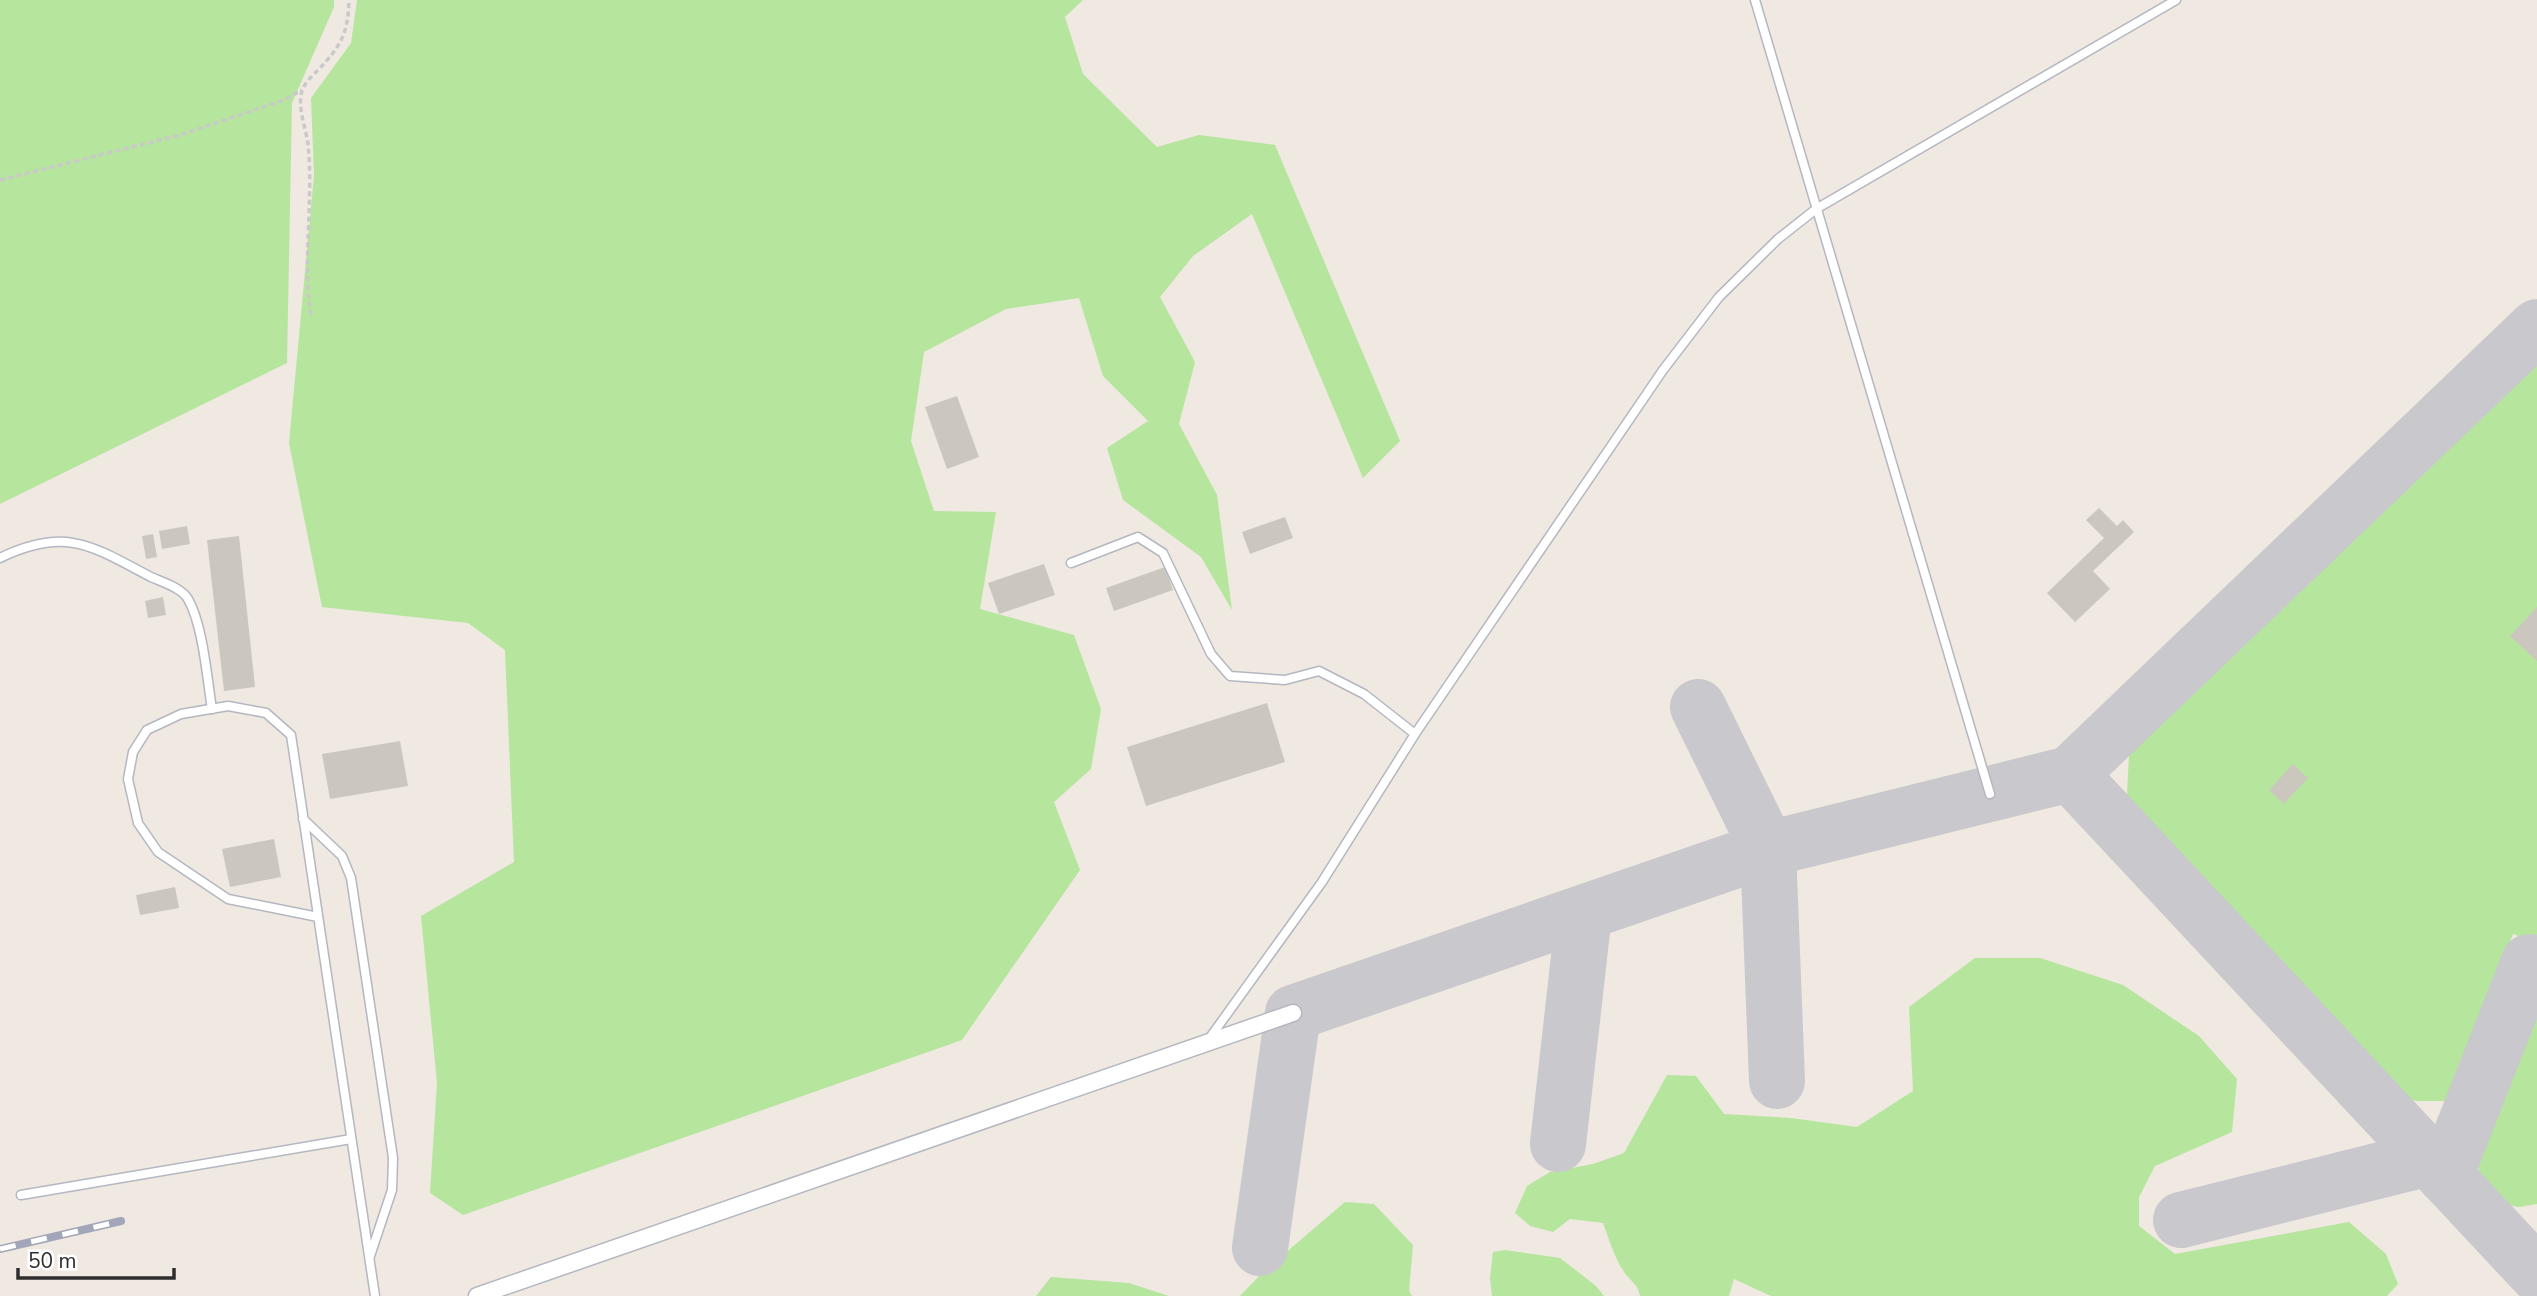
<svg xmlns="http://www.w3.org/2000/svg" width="2537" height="1296" viewBox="0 0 2537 1296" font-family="'Nunito Sans',sans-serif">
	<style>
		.green { fill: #b6e59e }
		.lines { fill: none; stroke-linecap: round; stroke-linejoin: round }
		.taxiway { stroke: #c9c8cc; stroke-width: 56 }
		.building { fill: #cbc7bf }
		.lane-casing { stroke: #b4b7c1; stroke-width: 11 }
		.street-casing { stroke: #b4b7c1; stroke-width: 19 }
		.path { stroke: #c9c9c9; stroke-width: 3.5; stroke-dasharray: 5 3.5; stroke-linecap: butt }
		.lane { stroke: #fff; stroke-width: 8 }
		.street { stroke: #fff; stroke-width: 16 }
		.rail-casing { stroke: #a3a6b8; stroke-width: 8 }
		.rail { stroke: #fff; stroke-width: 5; stroke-dasharray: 16; stroke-linecap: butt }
	</style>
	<rect width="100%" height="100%" fill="#efe9e1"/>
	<g class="green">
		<path d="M0,0H334V7L292,103L287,363L0,504Z"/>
		<path d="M357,0H1083L1065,17L1083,74L1157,147L1199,135L1275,145L1400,441L1363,478L1252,214L1193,256L1160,297L1195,362L1179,424L1217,495L1232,610L1201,557L1123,500L1107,448L1148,421L1103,376L1079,298L1006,309L924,352L911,441L934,511L996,512L980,609L1074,635L1101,709L1091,769L1054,802L1080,870L962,1040L463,1215L430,1193L437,1083L421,916L514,862L505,650L468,623L322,607L289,443L314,175L311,98L351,43Z"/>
		<path d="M2537,362V943L2513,934L2446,1101H2416L2393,1093L2126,815L2129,754Z"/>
		<path d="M1975,958H2040L2123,985L2199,1036L2237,1079L2232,1132L2155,1166L2139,1197V1226L2175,1254L2349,1222L2386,1254L2398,1284L2387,1296H1771L1734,1279L1729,1296H1640C1638,1284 1631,1282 1624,1272C1614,1257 1609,1239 1603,1223L1570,1219L1553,1232L1530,1226L1515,1213L1527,1186L1550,1172L1593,1164L1624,1153L1667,1075L1696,1076L1724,1114L1791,1118L1857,1127L1913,1091L1909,1007Z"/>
		<path d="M2537,990V1204L2519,1207L2499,1204L2483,1190L2473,1144Z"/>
		<path d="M1345,1202L1374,1204L1413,1245L1409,1291L1412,1296H1240L1264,1271Z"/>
		<path d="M1505,1250L1560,1258L1596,1286L1604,1296H1492L1490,1278L1493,1252Z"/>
		<path d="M1051,1277L1129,1283L1169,1296H1036Z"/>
	</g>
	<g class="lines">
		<g class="taxiway">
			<path d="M2537,327L2070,774L2537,1274"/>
			<path d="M1698,707L1768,849L1777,1081"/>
			<path d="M1558,1144L1584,913"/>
			<path d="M2445,1176L2529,962"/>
			<path d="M2181,1220L2429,1158"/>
			<path d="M1260,1248L1293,1013L1768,849L2070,774"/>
		</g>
	</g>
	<g class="building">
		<path d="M957,396L979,457L947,469L925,407Z"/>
		<path d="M2099,508L2117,526L2123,520L2134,532L2093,571L2110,589L2075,622L2047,593L2104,538L2086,520Z"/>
		<path d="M1285,517L1293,538L1250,554L1242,532Z"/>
		<path d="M187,526L190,544L162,549L159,531Z"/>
		<path d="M153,534L157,557L146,559L142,536Z"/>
		<path d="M239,536L255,687L224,691L207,540Z"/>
		<path d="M1044,564L1055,595L999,614L988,583Z"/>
		<path d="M1165,567L1173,590L1114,611L1106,588Z"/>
		<path d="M163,597L166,615L148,618L145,601Z"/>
		<path d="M2537,607V661L2510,636Z"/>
		<path d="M1267,703L1285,762L1146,806L1127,747Z"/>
		<path d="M400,741L408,786L330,799L322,754Z"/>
		<path d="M2293,764L2308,778L2284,804L2269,790Z"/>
		<path d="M274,839L281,877L230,887L222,849Z"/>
		<path d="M175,887L179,908L140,915L136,895Z"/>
	</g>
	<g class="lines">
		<defs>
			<g id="lane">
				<path d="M1755,0L1990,794"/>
				<path d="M0,558C66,526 92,546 151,577C162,582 182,588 188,599C203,625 207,678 212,709"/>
				<path d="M1071,563L1138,537L1163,553L1211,654L1230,676L1285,680L1319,671L1364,694L1415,734"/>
				<path d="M303,819L342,856L351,878L393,1158L392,1190L370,1256"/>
				<path d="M318,917L228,899L158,852L138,823L128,779L133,752L147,730L181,714L228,706L266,713L291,735L375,1296"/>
				<path d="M1209,1039L1322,882L1415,734L1663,370L1719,297L1778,239L1816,209L2176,0"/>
				<path d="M21,1195L351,1139"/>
			</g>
			<path id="street" d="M477,1296L1293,1013"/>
		</defs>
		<use href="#lane" class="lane-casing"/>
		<use href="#street" class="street-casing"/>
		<g class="path">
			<path d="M0,180L180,135L284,100L302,90"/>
			<path d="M311,315C302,262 314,200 308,144C306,128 297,108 302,91C304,84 312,76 318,70C341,46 348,34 349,0"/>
		</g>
		<use href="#lane" class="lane"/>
		<use href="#street" class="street"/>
		<defs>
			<path id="rail" d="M0,1249L121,1221"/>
		</defs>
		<use href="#rail" class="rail-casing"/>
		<use href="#rail" class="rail"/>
	</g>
	<path d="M18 1268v10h156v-10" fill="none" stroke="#2e2e2e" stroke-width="3.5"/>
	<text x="28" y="1268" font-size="21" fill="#2e2e2e" stroke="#ffffff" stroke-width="5" paint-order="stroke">50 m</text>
</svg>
